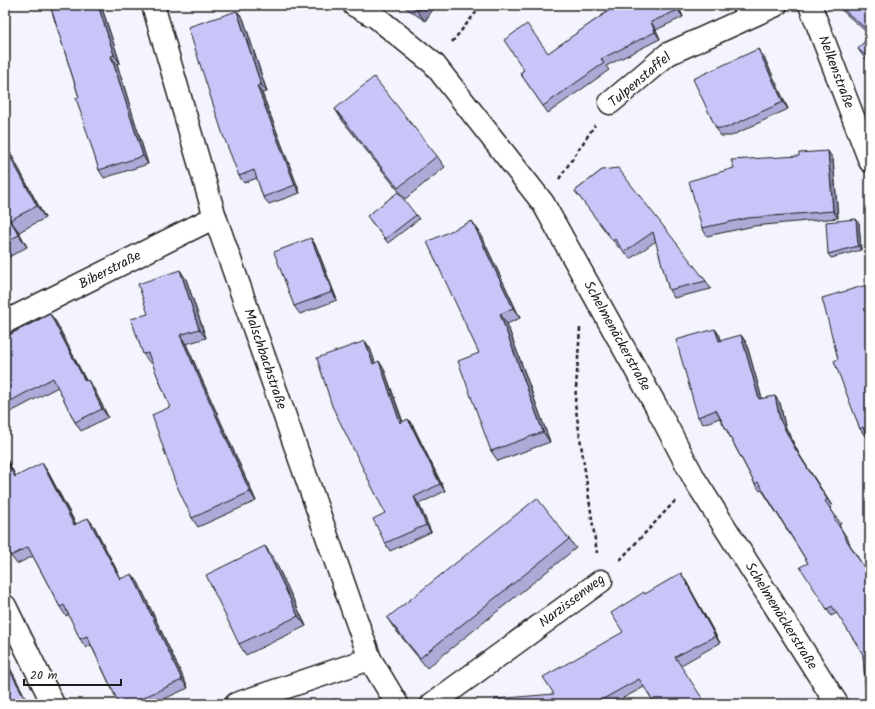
<svg xmlns="http://www.w3.org/2000/svg" width="875" height="709" viewBox="0 0 875 709" font-family="Kalam,sans-serif">
	<style>
		.lines { fill: none; stroke-linecap: round; stroke-linejoin: round }
		.minor-casing { stroke: #1c1c1c; stroke-width: 25 }
		.path { stroke: #1c1c1c; stroke-width: 2.5; stroke-dasharray: 4 3; stroke-linecap: butt }
		.minor { stroke: #fff; stroke-width: 22 }
		.wall { fill: #acaad6; stroke: #1c1c1c }
		.shaded-wall { fill: #8c8bae; stroke: #1c1c1c }
		.building { fill: #c8c6f9; stroke: #1c1c1c }
		.labels { text-anchor: middle; dominant-baseline: central; stroke-width: 3; stroke-linejoin: round; paint-order: stroke }
		.street-label { font-size: 14px; fill: #1c1c1c; stroke: #fff }
	</style>
	<rect width="100%" height="100%" fill="#f4f4fe"/>
	<filter id="ink" filterUnits="userSpaceOnUse"><feTurbulence type="fractalNoise" baseFrequency=".025" numOctaves="2"/><feDisplacementMap in="SourceGraphic" scale="8" xChannelSelector="R" yChannelSelector="G"/><feConvolveMatrix kernelMatrix="1 2 1 2 8 2 1 2 1" color-interpolation-filters="sRGB"/></filter>
	<g filter="url(#ink)">
		<g class="lines">
			<defs>
				<g id="minor">
					<path d="M153,5L215,217L370,659L397,704"/>
					<path d="M354,5L376,17L434,64L543,203L656,406L695,480L837,704"/>
					<path d="M810,5L870,161"/>
					<path d="M610,103L668,54L776,5"/>
					<path d="M5,322L215,217"/>
					<path d="M5,606L53,704"/>
					<path d="M236,704L370,659"/>
					<path d="M432,704L601,581"/>
				</g>
			</defs>
			<use href="#minor" class="minor-casing"/>
			<g class="path">
				<path d="M452,42L482,5"/>
				<path d="M559,179L595,125"/>
				<path d="M580,328L575,403L597,553"/>
				<path d="M620,560L675,501"/>
			</g>
			<use href="#minor" class="minor"/>
		</g>
		<g class="wall">
			<path d="M50,5H101L120,63L117,64L148,164L104,178L99,170L79,97Z"/>
			<path d="M402,5H436L425,21Z"/>
			<path d="M617,5H678L683,17L656,30L660,39L606,66L609,70L548,113L520,73Z"/>
			<path d="M836,5H870V62L863,56L858,49L870,35L838,7Z"/>
			<path d="M237,11L243,18L267,92L262,93L300,193L269,204L263,197L257,178L244,183L239,176Z"/>
			<path d="M758,49L764,57L788,109L731,136H721L716,128Z"/>
			<path d="M335,109L437,156L445,167L405,199L342,120Z"/>
			<path d="M5,143L45,218L19,232L27,247L5,259Z"/>
			<path d="M833,159L838,218L754,226L707,236L702,228Z"/>
			<path d="M602,170L706,281L711,289L674,298L669,290L656,241L630,259L621,247L619,248L575,191Z"/>
			<path d="M416,215L419,219L388,243L370,220Z"/>
			<path d="M859,223L861,250L831,258L828,254Z"/>
			<path d="M479,231L520,318L507,324L550,442L498,461L491,451L479,353Z"/>
			<path d="M311,238L316,246L337,300L300,314L294,306Z"/>
			<path d="M186,279L206,338L186,344L256,501L198,527L192,518L170,407L152,362L150,363L143,354L148,314Z"/>
			<path d="M50,314L56,322L86,381L94,389L108,417L81,431L75,422L58,387L5,415V337Z"/>
			<path d="M715,329L720,336L721,340L746,342L762,399L780,403L785,426L799,454L832,506L830,508L841,524L839,525L850,543H849L870,577V702L866,695L863,654L837,613L831,616L827,609L808,563L762,490L760,491L755,484L720,418L703,424L698,417Z"/>
			<path d="M365,341L370,348L375,363L384,369L403,422L413,426L445,491L419,504L431,532L390,551L385,543V513Z"/>
			<path d="M838,359L866,435L865,436L860,429Z"/>
			<path d="M5,456L16,477L48,472L76,524L94,526L121,579L138,582L188,688L153,704H119L91,645L86,648L80,639L69,614L66,616L60,607L33,556L17,564L11,556L5,544Z"/>
			<path d="M569,539L576,548L427,668L394,628L387,618Z"/>
			<path d="M273,557L306,626L246,655L239,644Z"/>
			<path d="M686,581L720,643L681,665L644,687L612,704H495L554,694L623,632L645,594Z"/>
		</g>
		<g class="shaded-wall">
			<path d="M98,5H101L120,63L114,55Z"/>
			<path d="M421,5H436L425,21L417,11Z"/>
			<path d="M676,5H678L683,17L678,10Z"/>
			<path d="M237,11L243,18L267,92L261,85Z"/>
			<path d="M651,22L656,30L660,39L655,32Z"/>
			<path d="M758,49L764,57L788,109L783,102Z"/>
			<path d="M111,56L117,64L148,164L143,156Z"/>
			<path d="M257,86L262,93L300,193L295,185Z"/>
			<path d="M5,143L45,218L37,206L5,147Z"/>
			<path d="M828,151L833,159L838,218L833,211Z"/>
			<path d="M856,219L859,223L861,250L858,246Z"/>
			<path d="M10,220L19,232L27,247L19,235Z"/>
			<path d="M472,221L479,231L520,318L513,308Z"/>
			<path d="M311,238L316,246L337,300L332,292Z"/>
			<path d="M180,270L186,279L206,338L199,329Z"/>
			<path d="M50,314L56,322L91,390L85,381Z"/>
			<path d="M500,314L507,324L550,442L543,432Z"/>
			<path d="M715,329L720,336L723,348L719,341Z"/>
			<path d="M180,335L186,344L256,501L250,492Z"/>
			<path d="M741,335L746,342L764,406L759,399Z"/>
			<path d="M365,341L370,348L378,371L373,364Z"/>
			<path d="M379,361L384,369L405,430L400,423Z"/>
			<path d="M88,380L94,389L108,417L102,409Z"/>
			<path d="M775,396L780,403L785,426L799,454L832,506L794,447L780,420Z"/>
			<path d="M408,419L413,426L445,491L440,484Z"/>
			<path d="M5,456L21,486L15,477L5,458Z"/>
			<path d="M42,463L48,472L80,533L74,525Z"/>
			<path d="M414,497L419,504L431,532L426,525Z"/>
			<path d="M88,518L94,526L126,588L120,579Z"/>
			<path d="M265,546L273,557L306,626L298,616Z"/>
			<path d="M681,573L686,581L720,643L715,636Z"/>
			<path d="M132,574L138,582L188,688L182,680Z"/>
			<path d="M5,658L29,704H28L5,662Z"/>
		</g>
		<g class="building">
			<path d="M50,5H98L114,55L111,56L143,156L99,170L76,98L79,97Z"/>
			<path d="M409,5H421L417,11Z"/>
			<path d="M617,5H676L678,10L651,22L655,32L601,59L604,63L543,106L520,73L524,70L504,40L527,24L548,53Z"/>
			<path d="M838,5H870V32Z"/>
			<path d="M237,11L261,85L257,86L295,185L263,197L254,170L239,176L223,135L188,27Z"/>
			<path d="M870,35V59L858,49Z"/>
			<path d="M758,49L783,102L726,128H716L693,79Z"/>
			<path d="M374,77L437,156L398,188L335,109Z"/>
			<path d="M5,147L37,206L10,220L19,235L5,242Z"/>
			<path d="M828,151L833,211L748,218L702,228L689,181L734,168L731,160L799,156V153Z"/>
			<path d="M618,168L706,281L669,290L653,232L624,252L615,239L613,241L575,191L602,170Z"/>
			<path d="M398,192L416,215L385,239L367,216Z"/>
			<path d="M856,219L858,246L828,254L826,222Z"/>
			<path d="M472,221L513,308L500,314L543,432L491,451L458,361L479,353L427,242Z"/>
			<path d="M311,238L332,292L294,306L274,252Z"/>
			<path d="M180,270L199,329L180,335L250,492L192,518L175,482L152,415L170,407L148,353L143,354L131,319L148,314L138,284Z"/>
			<path d="M870,284V445L863,427L860,429L834,361L838,359L822,298Z"/>
			<path d="M50,314L85,381L88,380L102,409L75,422L53,378L5,404V337Z"/>
			<path d="M715,329L719,341L741,335L759,399L775,396L780,420L794,447L827,499L825,501L836,517L834,518L845,536H844L870,577V695H866L863,654L832,606L827,609L800,567L808,563L758,482L755,484L716,410L698,417L676,340Z"/>
			<path d="M365,341L373,364L379,361L400,423L408,419L440,484L414,497L426,525L385,543L373,519L385,513L332,406L317,358Z"/>
			<path d="M5,458L15,477L42,463L74,525L88,518L120,579L132,574L182,680L129,704H119L87,636L80,639L64,605L60,607L28,547L11,556L5,544Z"/>
			<path d="M537,498L569,539L420,658L387,618Z"/>
			<path d="M265,546L298,616L239,644L206,575Z"/>
			<path d="M681,573L715,636L675,657L706,704H655L639,679L594,704H495V699L554,694L543,677L623,632L611,613L644,592L645,594Z"/>
			<path d="M5,662L28,704H5Z"/>
			<path d="M336,699L339,704H325Z"/>
		</g>
	</g>
	<g class="labels">
		<g class="street-label">
			<text transform="translate(836 72) rotate(69)">Nelkenstraße</text>
			<text transform="translate(640 80) rotate(-40)">Tulpenstaffel</text>
			<text transform="translate(110 270) rotate(-27)">Biberstraße</text>
			<text transform="translate(617 336) rotate(61)">Schelmenäckerstraße</text>
			<text transform="translate(265 359) rotate(71)">Malschbachstraße</text>
			<text transform="translate(572 601) rotate(-37)">Narzissenweg</text>
			<text transform="translate(781 616) rotate(58)">Schelmenäckerstraße</text>
		</g>
	</g>
	<rect width="875" height="709" fill="none" stroke="#fff" stroke-width="20"/>
	<rect x="10" y="10" width="855" height="689" fill="none" stroke="#1c1c1c" stroke-width="1.5" filter="url(#ink)"/>
	<path d="M24 679v6h97v-6" fill="none" stroke="#1c1c1c" stroke-width="2"/>
	<text x="30" y="679" font-size="12" fill="#1c1c1c" stroke="#ffffff" stroke-width="3" paint-order="stroke">20 m</text>
</svg>
